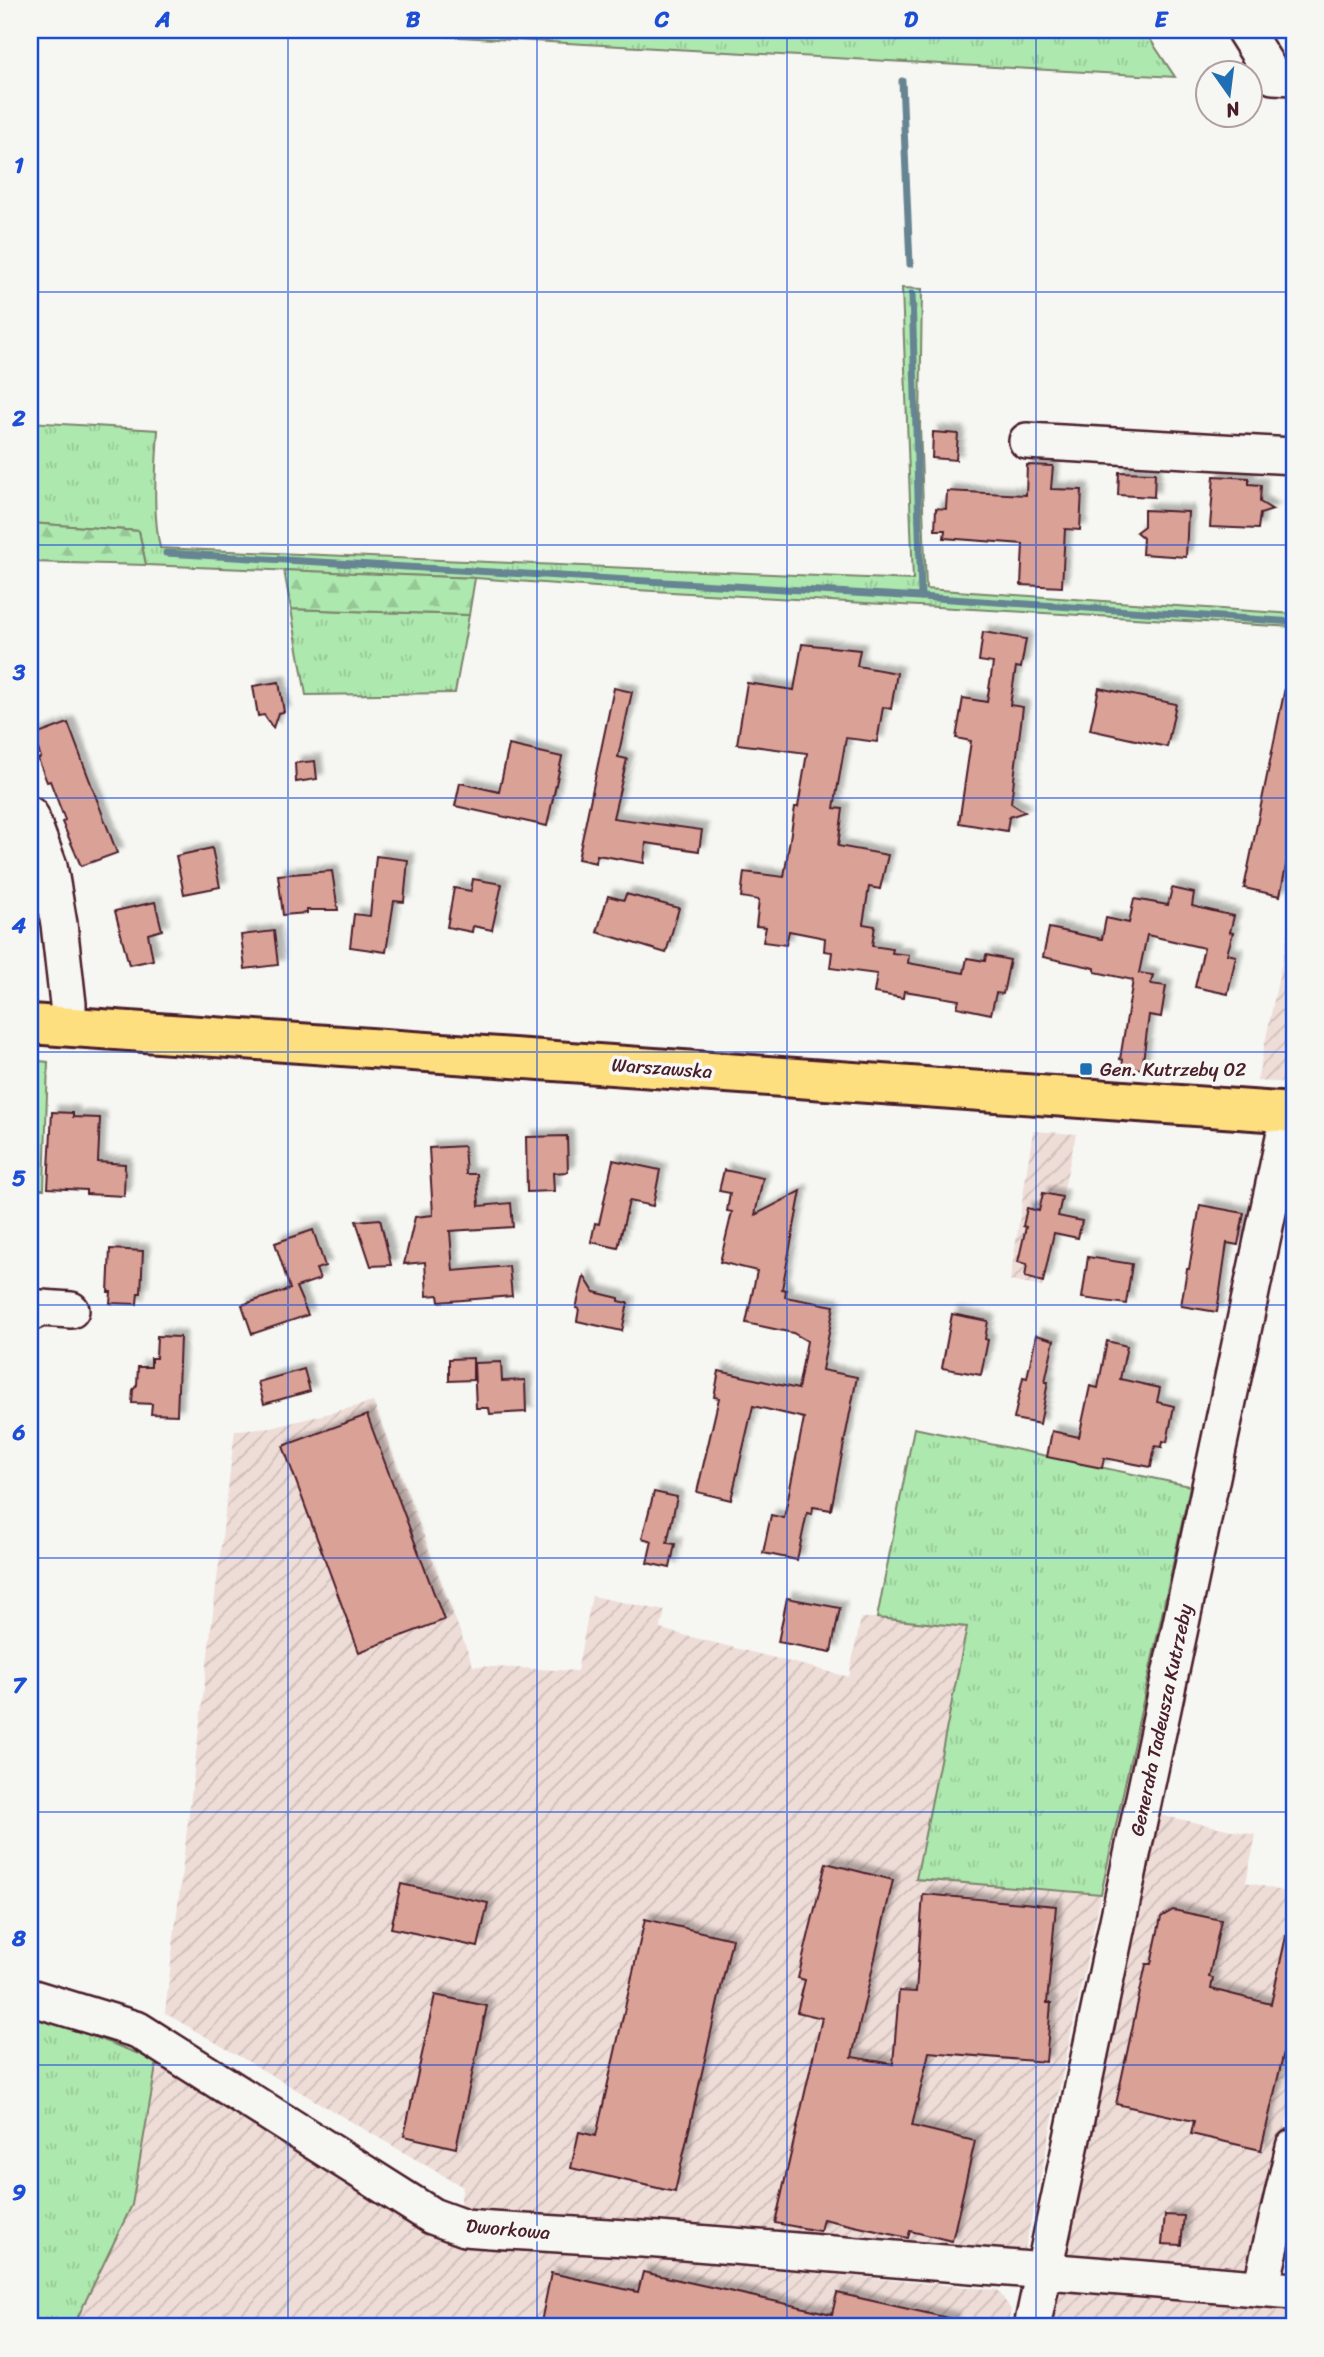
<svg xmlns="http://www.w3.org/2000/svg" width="1324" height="2357" viewBox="0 0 1324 2357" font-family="Sriracha,sans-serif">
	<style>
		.industrial { fill: url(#industrial-furrows) }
		.grass { fill: url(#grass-tufts); stroke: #7c846c; stroke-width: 2 }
		.forest { fill: url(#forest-firs); stroke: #7c846c; stroke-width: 2 }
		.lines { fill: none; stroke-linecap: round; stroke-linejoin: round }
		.stream { stroke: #668492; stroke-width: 7 }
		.building { fill: #daa197; stroke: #4a1f2b; stroke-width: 2; filter: url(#shadow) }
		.minor-casing { stroke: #4a1f2b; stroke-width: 40 }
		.major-casing { stroke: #4a1f2b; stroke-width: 44 }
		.minor { stroke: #f6f6f2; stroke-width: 35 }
		.major { stroke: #fedf80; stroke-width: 38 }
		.grid { fill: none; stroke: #1d4ed8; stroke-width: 2; stroke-opacity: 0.55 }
		.poi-dot { fill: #1f6fb2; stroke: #f6f6f2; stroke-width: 2.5 }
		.labels { text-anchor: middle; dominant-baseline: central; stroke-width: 7; stroke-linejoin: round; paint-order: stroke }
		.street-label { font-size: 19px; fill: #4a1f2b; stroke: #f6f6f2 }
		.poi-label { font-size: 19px; fill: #4a1f2b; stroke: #f6f6f2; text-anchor: start }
		.neatline { fill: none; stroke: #1d4ed8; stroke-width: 2.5 }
		.grid-label { font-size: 23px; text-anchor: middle; font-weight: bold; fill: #1d4ed8 }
	</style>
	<defs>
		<pattern id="industrial-furrows" width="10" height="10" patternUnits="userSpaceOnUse" patternTransform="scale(1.75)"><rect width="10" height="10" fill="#eedcd7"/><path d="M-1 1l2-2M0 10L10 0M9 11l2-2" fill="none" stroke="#cebcb9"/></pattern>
		<pattern id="grass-tufts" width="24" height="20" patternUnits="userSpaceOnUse" patternTransform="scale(1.75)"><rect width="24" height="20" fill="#ade8ae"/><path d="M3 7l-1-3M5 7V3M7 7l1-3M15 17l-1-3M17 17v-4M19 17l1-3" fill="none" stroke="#96c796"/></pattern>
		<pattern id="forest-firs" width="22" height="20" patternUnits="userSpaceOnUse" patternTransform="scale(1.75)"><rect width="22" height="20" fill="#ade8ae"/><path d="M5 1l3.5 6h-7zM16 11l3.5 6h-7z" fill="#96c796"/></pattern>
		<filter id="shadow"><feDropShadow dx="6" dy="-6" stdDeviation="2" flood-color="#0004"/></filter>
	</defs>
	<rect width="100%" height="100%" fill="#f6f6f2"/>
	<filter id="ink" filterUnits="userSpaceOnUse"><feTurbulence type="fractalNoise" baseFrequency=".0143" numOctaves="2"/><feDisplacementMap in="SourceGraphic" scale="14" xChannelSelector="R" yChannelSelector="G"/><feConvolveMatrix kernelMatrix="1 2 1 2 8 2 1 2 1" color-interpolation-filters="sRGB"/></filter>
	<g filter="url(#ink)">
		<g class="industrial">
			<path d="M1294,905V1083L1257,1081Z"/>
			<path d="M1033,1131L1076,1134L1042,1287L1010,1281Z"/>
			<path d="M373,1402L473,1666L577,1671L592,1596L665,1611L660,1629L849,1677L861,1618H877L968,1627L916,1879L1101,1894L1023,2258L458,2214L463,2187L165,2013L235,1430L271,1428Z"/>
			<path d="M1159,1815L1256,1835L1246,1882L1294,1894V2090L1252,2273L1066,2256Z"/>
			<path d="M157,2061L504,2244L998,2290L1011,2310L1007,2327H73L132,2204Z"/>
			<path d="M1060,2288L1294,2300V2327H1052Z"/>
		</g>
		<g class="grass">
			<path d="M332,30H1144L1175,77Z"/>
			<path d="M902,288L922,289L920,426L926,589L1294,614V627L636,590L475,578L146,565L139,531L30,523V422L158,430C156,469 152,509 160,548L913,580Z"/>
			<path d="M291,609L469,615L455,693L306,695Z"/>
			<path d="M30,1060L48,1062L44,1189H30Z"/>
			<path d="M914,1428L1190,1486L1101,1894L916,1879L967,1627L877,1618Z"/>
			<path d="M30,2012L157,2061L132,2205L73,2327H30Z"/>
		</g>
		<g class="forest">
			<path d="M30,523L139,531L146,565L30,562Z"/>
			<path d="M284,570L475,578L469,615L291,609Z"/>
		</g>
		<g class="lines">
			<g class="stream">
				<path d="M898,30V38"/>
				<path d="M902,81L910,264"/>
				<path d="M912,294L921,597"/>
				<path d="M166,553L921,597L1294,622"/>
			</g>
		</g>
		<g class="building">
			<path d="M933,432L958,434L956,460L932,458Z"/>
			<path d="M1027,465L1053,466L1051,489L1082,490L1080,530L1065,529L1062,587L1021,585L1023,544L944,538L945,530H935L936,508L946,509L947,491L1026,495Z"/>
			<path d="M1119,472L1155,473L1154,497L1118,495Z"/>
			<path d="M1214,476L1249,478V484L1261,485L1260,502L1273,510L1260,514L1258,529L1210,527Z"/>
			<path d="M1144,510L1188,512L1186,557L1142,554L1143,538L1136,532L1144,526Z"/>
			<path d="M983,632L1026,639L1021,668L1016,667L1010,705L1023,707L1011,803L1025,812L1009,817L1007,831L959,823L971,741L956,738L963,698L987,702L993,663L979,661Z"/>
			<path d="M802,644L860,650L857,666L897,673L891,709L883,707L877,742L846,738L834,808L843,809L838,846L888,855L880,889L869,887L863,924L875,926L872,946L893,949L892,953L909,955L908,963L964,973L967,958L985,961L986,955L1010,960L1003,994L996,993L991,1014L957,1007L959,1000L904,991L903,998L874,993L877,974L830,968L832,952L824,951L825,938L789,931L786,945L763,942L766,927L756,926L759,900L741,897L744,872L784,877L795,807H798L807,753L737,744L747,683L794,690Z"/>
			<path d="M279,682L284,712L278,713L273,728L264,715L258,716L253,686Z"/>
			<path d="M1286,683L1294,684V826L1280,896L1244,888Z"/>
			<path d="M614,688L632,692L618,757L627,759L613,818L702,830L699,851L646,843L644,863L597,855L596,863L578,859Z"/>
			<path d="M1099,688L1176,704L1167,747L1090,730Z"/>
			<path d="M68,723L117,853L81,866L62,822L65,820L50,781L47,782L38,759L41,757L33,736Z"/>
			<path d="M509,745L562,757L547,826L455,806L460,783L499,792Z"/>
			<path d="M315,761L317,779L296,782L295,763Z"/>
			<path d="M212,848L220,887L184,894L176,856Z"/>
			<path d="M376,856L408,860L404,902L394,901L386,952L350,947L354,914L370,916Z"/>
			<path d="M332,871L338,910H307V913L283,915L278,875Z"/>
			<path d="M473,879L502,884L492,930L473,926L472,932L447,927L454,888L471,891Z"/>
			<path d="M1172,888L1194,893L1192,906L1234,916L1230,932L1233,933L1227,954L1236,956L1228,994L1195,987L1204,948L1147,935L1139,973L1153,975L1151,984L1166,986L1161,1017L1149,1015L1142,1069L1122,1067L1123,1060L1120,1059L1133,980L1095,972V968L1043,957L1049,928L1102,939L1106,918L1129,923L1134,899L1168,905Z"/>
			<path d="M626,894L679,908L666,953L597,932L608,896L624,900Z"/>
			<path d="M155,902L162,930L148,934L153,960L129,965L115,911Z"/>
			<path d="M274,931L278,965L245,969L241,935Z"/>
			<path d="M52,1112L73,1113V1117L100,1118L98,1162L125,1164L124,1196L86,1194V1190L48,1188Z"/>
			<path d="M567,1136L568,1172L553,1173L554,1191L527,1192L526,1137Z"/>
			<path d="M464,1146L466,1174H477L479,1206L511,1203L513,1227L450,1231L453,1271L509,1266L512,1296L439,1302L438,1295L427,1296L425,1262L404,1264L415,1217L433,1215L429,1148Z"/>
			<path d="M613,1160L660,1170L653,1206L629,1201L618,1248L591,1242L595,1223L599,1224Z"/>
			<path d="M724,1170L763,1178L755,1215L801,1191L782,1289L786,1290L785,1297L834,1306L822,1370L857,1377L831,1510L813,1507L812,1514L807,1513L797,1560L763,1553L771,1515L784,1518L804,1418L753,1406L731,1500L697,1492L719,1398L714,1397L719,1371L798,1389L807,1341L793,1333L746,1323L757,1271L720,1262L732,1212L727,1211L730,1193L719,1191Z"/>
			<path d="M1043,1193L1062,1197L1058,1216L1082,1221L1078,1238L1054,1233L1043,1282L1025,1277L1027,1264L1018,1262L1026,1227L1023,1226L1027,1208L1039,1211Z"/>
			<path d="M1200,1205L1244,1213L1238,1245L1227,1243L1217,1312L1181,1306L1187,1269H1189Z"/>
			<path d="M380,1219L391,1265L371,1266L356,1221Z"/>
			<path d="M313,1230L325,1266L316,1269L320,1279L296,1287L308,1315L252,1334L242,1305L290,1289L275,1243Z"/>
			<path d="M110,1249L143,1251L141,1293H138L137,1304L110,1303L111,1292H108Z"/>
			<path d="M1088,1257L1132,1264L1126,1304L1082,1298Z"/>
			<path d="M584,1276L594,1292L619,1298V1301L628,1303L622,1331L577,1321L579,1309L576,1308Z"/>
			<path d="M952,1314L988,1321L985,1339L988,1340L981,1375L942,1368Z"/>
			<path d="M1036,1335L1054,1340L1045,1382H1048L1040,1424L1014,1419L1023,1377L1027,1378Z"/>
			<path d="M157,1336L180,1337L177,1415L151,1414L152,1404L132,1403L133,1390L137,1385L138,1367H151V1358H156Z"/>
			<path d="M1107,1341L1127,1346L1120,1379L1160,1388L1157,1402L1174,1406L1167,1442L1163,1441L1162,1447L1155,1446L1151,1467L1104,1458L1102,1468L1047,1457L1052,1431L1079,1437L1090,1386L1098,1388Z"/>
			<path d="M473,1358V1380L449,1381V1359Z"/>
			<path d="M501,1362L502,1381L525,1380L526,1412L490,1414L489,1408H476L474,1363Z"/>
			<path d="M304,1369L310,1391L264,1404L258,1382Z"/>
			<path d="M367,1415L444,1620L359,1652L283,1446Z"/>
			<path d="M654,1492L677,1497L667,1543L675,1544L670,1568L647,1563L652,1541L642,1538Z"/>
			<path d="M787,1598L840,1608L831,1652L778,1642Z"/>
			<path d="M826,1863L893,1880L852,2057L893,2064L899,1991L916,1992L923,1894L1056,1906L1047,2003H1051L1046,2062L929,2052L912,2126L975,2141L952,2241L910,2231L908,2238L823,2219L820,2231L775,2223L822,2018L797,2012L805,1980L798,1978Z"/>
			<path d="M401,1884L488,1903L478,1947L391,1928Z"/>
			<path d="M1173,1910L1221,1920L1209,1977L1213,1978L1211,1989L1271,2004L1286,1936L1294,1937V2009L1261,2150L1191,2134L1194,2121L1116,2104L1146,1964H1151L1161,1917Z"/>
			<path d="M645,1919L732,1939L675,2192L571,2168L579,2132L596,2136Z"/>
			<path d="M435,1995L487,2006L456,2148L404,2136Z"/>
			<path d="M1165,2215L1184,2216L1181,2245L1162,2244Z"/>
			<path d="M643,2272L832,2314L837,2293L953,2319L952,2327H540L551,2273L638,2292Z"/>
		</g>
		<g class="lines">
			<defs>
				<g id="minor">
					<path d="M1244,30L1273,76L1294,77"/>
					<path d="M1027,441L1294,456"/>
					<path d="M30,815L49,866L59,924L68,1004V1026"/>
					<path d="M30,1313L41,1308L71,1310"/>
					<path d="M30,1997L138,2030L432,2216L465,2228L491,2230L659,2240L1294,2291"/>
					<path d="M1261,2288L1294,2147"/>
					<path d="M1032,2327L1289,1113"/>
				</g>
				<path id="major" d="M30,1024L1294,1113"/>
			</defs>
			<use href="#minor" class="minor-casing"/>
			<use href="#major" class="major-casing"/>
			<use href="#minor" class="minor"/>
			<use href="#major" class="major"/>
		</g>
	</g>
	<path class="grid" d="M288,30V2327M537,30V2327M787,30V2327M1036,30V2327M30,292H1294M30,545H1294M30,798H1294M30,1052H1294M30,1305H1294M30,1558H1294M30,1812H1294M30,2065H1294"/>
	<rect class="poi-dot" x="1079" y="1062" width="14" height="14" rx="3.5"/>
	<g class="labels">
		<g class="street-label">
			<text transform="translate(662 1068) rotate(4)">Warszawska</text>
			<text transform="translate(1161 1720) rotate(-78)">Generała Tadeusza Kutrzeby</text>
			<text transform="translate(508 2229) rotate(5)">Dworkowa</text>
		</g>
		<g class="poi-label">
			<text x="1100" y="1069">Gen. Kutrzeby 02</text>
		</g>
	</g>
	<rect width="1324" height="2357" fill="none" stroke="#f6f6f2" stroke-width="77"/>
	<g transform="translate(1229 94) rotate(166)"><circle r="33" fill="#f6f6f2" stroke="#b1a0a2" stroke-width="2"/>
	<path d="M0-5L12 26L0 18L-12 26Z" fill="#1f6fb2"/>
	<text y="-10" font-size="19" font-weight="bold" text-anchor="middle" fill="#4a1f2b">N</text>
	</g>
	<rect x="38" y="38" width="1248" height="2280" class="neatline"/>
	<g class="grid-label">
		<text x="163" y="27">A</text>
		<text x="413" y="27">B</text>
		<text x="662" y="27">C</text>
		<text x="911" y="27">D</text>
		<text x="1161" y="27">E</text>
		<text x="19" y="173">1</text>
		<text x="19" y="426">2</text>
		<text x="19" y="680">3</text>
		<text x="19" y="933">4</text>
		<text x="19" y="1186">5</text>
		<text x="19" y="1440">6</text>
		<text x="19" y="1693">7</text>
		<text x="19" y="1946">8</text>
		<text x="19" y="2200">9</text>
	</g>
</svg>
